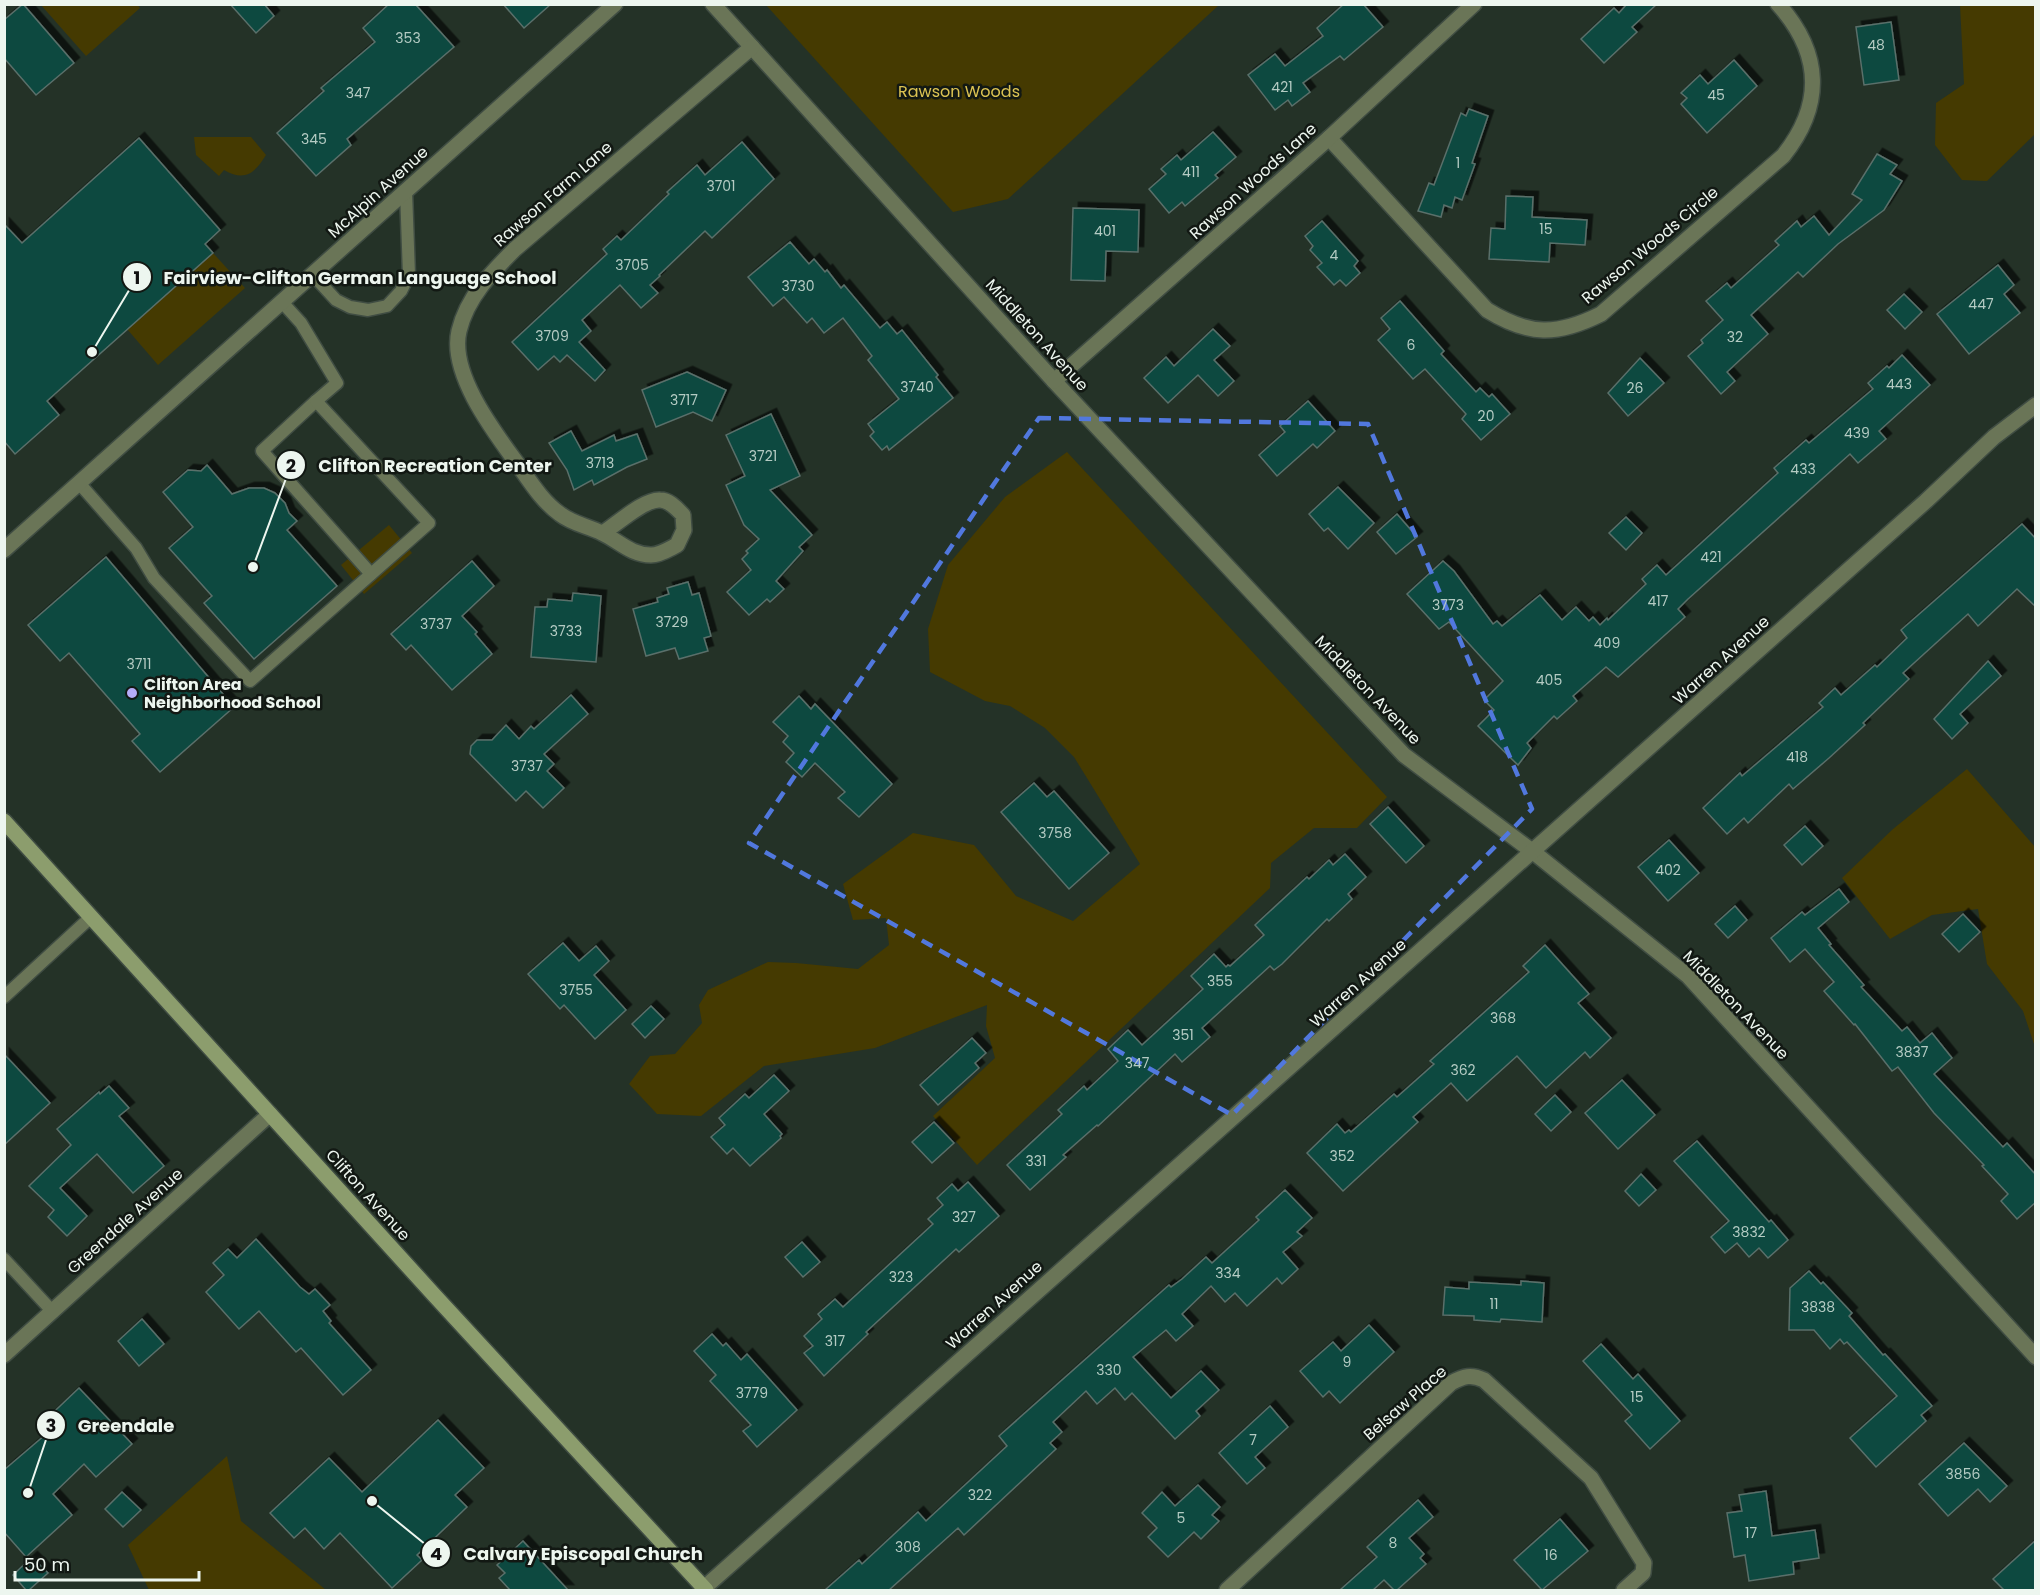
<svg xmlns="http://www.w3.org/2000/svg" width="2040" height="1595" viewBox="0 0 2040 1595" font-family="Poppins,sans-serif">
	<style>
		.green { fill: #453a01 }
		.building { fill: #0b4a40; stroke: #5a6f6a; stroke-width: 1.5; filter: url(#shadow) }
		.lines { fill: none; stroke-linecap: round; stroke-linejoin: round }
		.service-casing { stroke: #404d43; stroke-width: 15 }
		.minor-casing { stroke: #404d43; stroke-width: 18 }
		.tertiary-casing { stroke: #404d43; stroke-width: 18 }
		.secondary-casing { stroke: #404d43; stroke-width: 18 }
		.service { stroke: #6a7557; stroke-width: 12 }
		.minor { stroke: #6a7557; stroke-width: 15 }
		.tertiary { stroke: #6a7557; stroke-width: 15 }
		.secondary { stroke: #8c9d6d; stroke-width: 15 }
		.marked { fill: none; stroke: #5178de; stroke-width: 4.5; stroke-dasharray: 12 8; stroke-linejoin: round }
		.poi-dot { fill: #b6acf8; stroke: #121813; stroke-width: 2 }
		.labels { text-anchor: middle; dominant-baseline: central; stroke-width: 5; stroke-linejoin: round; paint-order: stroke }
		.number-label { font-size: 14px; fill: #b4cbc3 }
		.park-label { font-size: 16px; fill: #dcc352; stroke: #121813 }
		.street-label { font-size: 16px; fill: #edf6ef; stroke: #121813 }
		.poi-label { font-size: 16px; font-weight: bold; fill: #edf6ef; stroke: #121813; text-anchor: start }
		.leader { fill: none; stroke: #edf6ef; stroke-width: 2 }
		.callout-dot { fill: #edf6ef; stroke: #121813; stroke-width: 2 }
		.mark-label { font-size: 18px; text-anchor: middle; font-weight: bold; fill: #111 }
		.callout-label { font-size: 18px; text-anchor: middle; font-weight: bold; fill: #edf6ef; stroke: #121813; stroke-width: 5; stroke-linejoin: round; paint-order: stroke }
	</style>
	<defs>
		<filter id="shadow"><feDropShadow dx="5.5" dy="-5.5" stdDeviation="0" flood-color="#0009"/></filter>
	</defs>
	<rect width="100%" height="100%" fill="#243227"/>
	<g class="green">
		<path d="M137,4L140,8L86,56L41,5Z"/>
		<path d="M766,5H1219L1008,199L953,212Z"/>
		<path d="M1960,5H2035V134L1987,181L1962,180L1935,145L1936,103L1964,84Z"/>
		<path d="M194,137H251L266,155C255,173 245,182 224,170L219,176L196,155Z"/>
		<path d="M213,253L245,288L158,365L127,329Z"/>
		<path d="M1067,452L1387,797L1357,828H1314L1271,863L1270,888L977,1165L933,1116L995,1058L986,1026L987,1005L875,1048L764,1066L701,1116L657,1114L629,1084L650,1056L675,1054L702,1023L699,1005L708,990L768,962L796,963L858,969L889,945L886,918L853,920L843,884L913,833L974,845L1016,896L1073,921L1140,864L1074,757L1045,728L1010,706L985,701L930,672L928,629L948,565L1005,497Z"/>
		<path d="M389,525L412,553L364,594L341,565Z"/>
		<path d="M1967,769L2035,847V1047L2023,1011L1987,964L1978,909L1932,915L1890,939L1842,878L1893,829Z"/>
		<path d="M227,1456L241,1521L326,1590H149L128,1545Z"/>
	</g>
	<g class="building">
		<path d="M23,4L74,63L36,95L4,58V20Z"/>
		<path d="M230,4H264L274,16L256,33Z"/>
		<path d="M389,4H415L454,47L347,139L351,145L316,176L277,133L324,91L321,88L375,42L363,28Z"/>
		<path d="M503,4H551L524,28Z"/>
		<path d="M1344,4H1363L1383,27L1344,60L1340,56L1303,83L1310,92L1292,106L1288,100L1275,110L1248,75L1275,54L1285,66L1323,36L1317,28Z"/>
		<path d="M1627,4H1657L1632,27L1637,32L1604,63L1581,39L1614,8L1619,13Z"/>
		<path d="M1891,22L1899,80L1864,85L1856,27Z"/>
		<path d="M1734,60L1757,86L1707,133L1681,104L1687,98L1681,93L1700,75L1708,84Z"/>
		<path d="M1469,109L1488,116L1472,163L1475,164L1462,200L1455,197L1452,208L1444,205L1441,217L1418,211L1429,183L1434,185L1461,113L1466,116Z"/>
		<path d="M1213,132L1236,157L1215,175L1218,178L1185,206L1182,202L1169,213L1149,189L1166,174L1161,169L1177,155L1181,160Z"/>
		<path d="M139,138L220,230L205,244L213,253L47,401L59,415L15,454L4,441V224L22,243Z"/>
		<path d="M742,142L774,179L712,238L705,231L659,275L660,276L650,285L658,293L641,308L620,285L582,320L591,331L579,342L605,370L595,381L567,355L560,362L554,356L538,370L512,342L607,254L603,249L617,236L621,240L669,194L667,192L697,165L705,175Z"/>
		<path d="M1877,154L1897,165L1890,174L1902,181L1884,210L1838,244L1803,277L1798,272L1751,315L1768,334L1727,372L1735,381L1721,394L1688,356L1703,343L1701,340L1723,320L1706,301L1727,283L1731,288L1779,245L1775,241L1797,221L1801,227L1814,216L1829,235L1862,200L1852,194Z"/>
		<path d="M1506,196L1533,197L1532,217L1587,220L1585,245L1550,243L1549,262L1489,259L1491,228L1505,229Z"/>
		<path d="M1073,208L1139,210L1138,252L1106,251L1105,281L1071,280Z"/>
		<path d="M1322,221L1358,261L1354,266L1360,273L1346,286L1340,280L1334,285L1317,267L1322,263L1310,250L1313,246L1305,236Z"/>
		<path d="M790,242L809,264L814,259L825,272L827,270L841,288L844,285L880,328L887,322L897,334L902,330L938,375L936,377L953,398L889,450L887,446L882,450L870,436L874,432L868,424L899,399L868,360L872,356L843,318L824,333L812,318L807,323L784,297L773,306L748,277Z"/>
		<path d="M1998,265L2014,285L2004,294L2020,313L1969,354L1937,314Z"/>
		<path d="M1904,294L1922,312L1905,329L1887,310Z"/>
		<path d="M1400,301L1444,351L1441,354L1476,392L1480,388L1489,397L1492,394L1510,414L1481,440L1462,419L1466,414L1425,369L1413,379L1378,340L1390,329L1381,318Z"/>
		<path d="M1213,329L1230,346L1214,360L1234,381L1218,396L1198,375L1168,403L1144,378L1166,357L1174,366Z"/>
		<path d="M1902,355L1930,385L1879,431L1886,439L1858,463L1850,454L1688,599L1678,609L1685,617L1618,677L1606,667L1573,696L1577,701L1557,719L1554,716L1527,743L1531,748L1518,765L1478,726L1494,710L1484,700L1503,681L1449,622L1439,629L1407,594L1443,561L1454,571L1493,624L1497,621L1502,626L1540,595L1562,620L1576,607L1589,621L1593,617L1600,625L1607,618L1608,620L1646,584L1642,579L1657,565L1666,575L1778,473L1774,468L1806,440L1809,443L1873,389L1868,383L1887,366L1889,368Z"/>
		<path d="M1640,358L1664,383L1628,416L1608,393Z"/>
		<path d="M687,372L726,390L712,421L693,412L656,427L642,390Z"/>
		<path d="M1308,401L1335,431L1317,448L1313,444L1277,476L1259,455L1285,432L1280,426Z"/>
		<path d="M771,414L800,476L770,490L812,535L799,547L803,551L776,581L784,589L770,602L767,599L749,615L727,592L751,570L742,559L748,553L746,551L759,539L744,525L726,485L745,476L726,435Z"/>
		<path d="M571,431L582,451L614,435L616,441L637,434L647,459L627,467L594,485L592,480L574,490L567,470L549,443Z"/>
		<path d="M207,465L232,494L249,488H264L275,493L285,503L289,513L297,521L287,530L337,586L254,659L204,603L212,596L169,548L193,527L163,492L188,470L201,471Z"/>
		<path d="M1338,487L1374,523L1348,549L1328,528L1324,531L1309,514Z"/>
		<path d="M1397,514L1417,537L1396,554L1377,532Z"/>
		<path d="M1626,517L1642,533L1626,550L1609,533Z"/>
		<path d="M2022,524L2036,539V607L2017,589L1978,626L1968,614L1903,673L1909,679L1863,723L1865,725L1829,758L1793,789L1789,784L1748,823L1744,818L1727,834L1703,808L1740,773L1742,776L1823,707L1819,703L1835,688L1841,695L1875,665L1877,667L1907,638L1901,630Z"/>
		<path d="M106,557L234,707L160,772L132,741L140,734L69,653L60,661L28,625Z"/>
		<path d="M472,561L494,586L462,616L477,632L475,634L492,654L452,690L411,645L406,650L391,634Z"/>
		<path d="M688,582L692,595L699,593L711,636L704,638L708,651L679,659L675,648L646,656L633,609L658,602L657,598L669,594L667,588Z"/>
		<path d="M573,593L601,596L596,662L531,657L535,607H547L548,599L572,601Z"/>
		<path d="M1988,661L2001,676L1960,714L1968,723L1952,739L1934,719Z"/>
		<path d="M571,695L588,714L544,754L554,764L547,771L564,788L543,808L526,791L516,801L470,754L471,746L477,740H492L506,725L519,739L531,726L534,729Z"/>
		<path d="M799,696L811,709L815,704L892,784L859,817L838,798L845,792L815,763L802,777L786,762L794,753L783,742L788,736L773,722Z"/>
		<path d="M1034,783L1047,797L1054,791L1109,853L1069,889L1001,812Z"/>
		<path d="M1388,807L1424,846L1406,863L1370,824Z"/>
		<path d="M1805,826L1823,846L1802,865L1784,845Z"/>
		<path d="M1669,840L1699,873L1668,901L1638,867Z"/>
		<path d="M1345,854L1366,877L1348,894L1352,899L1329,921L1327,919L1282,964L1274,970L1270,966L1202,1028L1210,1037L1182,1062L1175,1054L1098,1126L1097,1125L1063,1155L1066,1157L1030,1190L1007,1165L1062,1114L1058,1110L1084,1086L1087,1090L1118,1061L1108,1049L1128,1030L1142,1045L1203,989L1191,976L1214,954L1226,967L1228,965L1230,966L1264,935L1255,925L1307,877L1309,879L1329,860L1333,865Z"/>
		<path d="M1839,889L1849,902L1818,928L1831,944L1829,945L1864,985L1861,987L1902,1031L1907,1027L1920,1043L1932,1033L1952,1058L1934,1074L2003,1147L2007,1143L2036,1175V1202L2017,1219L2001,1201L2008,1194L1982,1166L1984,1165L1934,1113L1898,1067L1892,1071L1855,1024L1854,1025L1824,991L1834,982L1805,949L1790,962L1771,938L1802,912L1805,915Z"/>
		<path d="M1735,906L1747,920L1728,938L1715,924Z"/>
		<path d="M1963,914L1980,932L1959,952L1942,934Z"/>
		<path d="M563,943L579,961L596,946L609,961L594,975L626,1010L595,1039L564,1005L560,1009L528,974Z"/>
		<path d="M1545,945L1589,994L1578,1003L1611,1038L1590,1058L1585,1052L1546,1088L1517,1056L1467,1101L1451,1083L1413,1117L1418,1122L1343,1191L1307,1153L1337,1124L1345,1133L1349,1130L1351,1132L1394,1094L1397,1097L1434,1064L1430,1061L1529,972L1523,966Z"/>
		<path d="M651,1006L664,1019L645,1038L632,1024Z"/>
		<path d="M972,1038L986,1053L975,1063L979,1068L938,1105L920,1085Z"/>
		<path d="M4,1054L50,1103L4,1145Z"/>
		<path d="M774,1075L789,1091L764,1114L782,1134L780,1136L781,1138L750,1166L733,1148L727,1154L711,1137L725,1125L719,1118L745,1094L749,1098Z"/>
		<path d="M1622,1080L1655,1115L1618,1149L1585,1113Z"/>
		<path d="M109,1086L129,1108L119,1116L164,1166L133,1193L97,1154L60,1188L87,1216L67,1236L48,1217L54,1210L29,1186L71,1145L57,1129L99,1092L100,1094Z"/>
		<path d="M1555,1095L1571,1112L1551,1131L1535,1114Z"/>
		<path d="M934,1122L954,1143L932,1163L912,1142Z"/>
		<path d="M1697,1141L1769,1222L1771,1220L1788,1240L1768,1258L1759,1248L1749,1257L1737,1243L1725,1253L1711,1237L1729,1221L1674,1161Z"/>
		<path d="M1641,1174L1656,1190L1639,1206L1625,1191Z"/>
		<path d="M968,1182L999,1216L959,1252L956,1249L866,1332L868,1334L824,1376L804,1353L813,1346L804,1336L822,1319L818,1314L835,1299L843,1307L933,1224L928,1219L943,1205L937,1198L952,1184L958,1191Z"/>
		<path d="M1285,1190L1312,1218L1297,1232L1302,1236L1283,1252L1298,1269L1282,1284L1277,1278L1247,1306L1235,1293L1225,1302L1211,1286L1182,1314L1193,1326L1176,1341L1166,1330L1133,1357L1171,1398L1201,1371L1219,1390L1196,1411L1200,1416L1175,1439L1132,1393L1125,1400L1115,1388L1097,1404L1086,1391L1053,1422L1062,1432L1050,1443L1056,1449L964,1535L958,1528L889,1590H825L859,1560L862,1564L918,1512L926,1521L1007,1446L999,1436L1169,1285L1171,1287L1182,1279L1206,1257L1212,1263L1259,1220L1256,1217Z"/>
		<path d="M256,1239L300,1287L309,1294L315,1289L330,1305L323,1311L331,1321L329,1323L371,1370L343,1395L301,1348L296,1352L259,1311L239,1329L206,1292L224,1275L213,1263L228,1249L237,1258Z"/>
		<path d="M802,1242L820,1262L803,1277L785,1257Z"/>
		<path d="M1809,1271L1821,1284L1823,1282L1852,1313L1849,1316L1883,1355L1885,1354L1932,1406L1921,1415L1926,1421L1876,1467L1850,1438L1897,1396L1847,1342L1844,1344L1840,1339L1830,1349L1814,1330H1789L1790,1288Z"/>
		<path d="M1521,1281L1544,1283L1542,1322L1501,1319L1500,1322L1474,1320V1316L1443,1315L1445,1287L1469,1289V1282L1521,1285Z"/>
		<path d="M142,1319L164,1344L139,1366L118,1341Z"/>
		<path d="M1369,1325L1394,1352L1340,1403L1329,1391L1323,1397L1300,1371L1333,1342L1341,1351Z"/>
		<path d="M712,1334L723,1346L726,1343L741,1360L747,1354L797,1410L757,1447L743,1431L751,1425L710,1381L716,1375L694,1351Z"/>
		<path d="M1601,1344L1633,1379L1638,1374L1680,1421L1650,1449L1625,1421L1632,1415L1583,1361Z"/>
		<path d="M79,1388L132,1444L96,1477L84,1464L53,1494L72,1515L26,1557L4,1532V1470L45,1435L38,1427Z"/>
		<path d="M1270,1406L1288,1427L1255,1457L1265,1468L1247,1484L1219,1453Z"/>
		<path d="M438,1420L484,1468L455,1495L467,1507L417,1555L422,1560L392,1588L340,1533L324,1549L305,1528L294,1538L270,1513L329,1458L362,1492Z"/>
		<path d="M1964,1443L2007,1486L1990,1502L1978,1489L1948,1516L1919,1484Z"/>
		<path d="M1198,1485L1220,1507L1212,1515L1219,1521L1201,1539L1194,1532L1168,1557L1148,1537L1157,1528L1142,1513L1162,1492L1175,1506Z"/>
		<path d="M1766,1491L1772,1536L1815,1530L1819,1558L1793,1562L1794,1574L1749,1581L1745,1555L1734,1557L1727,1513L1742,1511L1739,1495Z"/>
		<path d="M122,1492L141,1510L123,1527L105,1509Z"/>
		<path d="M1418,1500L1433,1517L1409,1538L1424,1554L1420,1558L1426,1564L1397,1590H1394L1384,1580L1373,1590H1340L1377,1557L1367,1547Z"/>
		<path d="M1560,1519L1588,1551L1542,1590L1514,1560Z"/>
		<path d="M2036,1540V1590H2004L1993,1579Z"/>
		<path d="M523,1541L568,1590H510L499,1578L505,1573L497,1565Z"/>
		<path d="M32,1557L48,1573L29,1590H26L13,1575Z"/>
	</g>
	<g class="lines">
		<defs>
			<g id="service">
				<path d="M313,275L336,300L350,307L368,310L387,306L401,291L409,275L406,191"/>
				<path d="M316,401L262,451L371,574"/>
				<path d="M79,483L136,548L154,578L250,681L429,523L316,401L337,383L301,323L282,302"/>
				<path d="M4,997L91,917"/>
				<path d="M4,1259L53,1312"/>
			</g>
			<g id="minor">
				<path d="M713,4L1054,381L1404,755L1532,851L1688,976L2036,1357"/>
				<path d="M1329,138L1487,310C1529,336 1557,336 1601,314L1783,156C1824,105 1822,53 1778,4"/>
				<path d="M1054,381L1329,138L1474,4"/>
				<path d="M603,533C617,524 644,499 660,500C670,500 677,509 683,515L684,530L677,545C669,549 660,555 651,555C631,555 619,541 602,533C588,526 573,524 560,514C543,502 531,483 519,466C495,433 449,374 459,331C467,297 492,272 515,249L752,47"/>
				<path d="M4,1355L270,1114"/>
				<path d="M704,1588L1926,501L1994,437L2036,405"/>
				<path d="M1227,1590L1451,1383C1464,1376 1471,1374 1484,1380L1591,1478L1644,1563L1643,1573L1624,1590"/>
			</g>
			<path id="tertiary" d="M4,550L615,4"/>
			<path id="secondary" d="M4,821L435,1296L706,1590"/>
		</defs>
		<use href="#service" class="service-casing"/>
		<use href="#minor" class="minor-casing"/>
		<use href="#tertiary" class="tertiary-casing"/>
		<use href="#secondary" class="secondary-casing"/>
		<use href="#service" class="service"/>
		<use href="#minor" class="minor"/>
		<use href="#tertiary" class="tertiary"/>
		<use href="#secondary" class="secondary"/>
	</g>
	<path class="marked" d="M1039,418L1368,424L1532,809L1232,1115L749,843Z"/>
	<circle class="poi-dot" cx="132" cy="693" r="6"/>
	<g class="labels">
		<g class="number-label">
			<text x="408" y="38">353</text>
			<text x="1876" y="45">48</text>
			<text x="1282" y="87">421</text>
			<text x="358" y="93">347</text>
			<text x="1716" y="95">45</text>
			<text x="314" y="139">345</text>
			<text x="1458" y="163">1</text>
			<text x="1191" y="172">411</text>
			<text x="721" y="186">3701</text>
			<text x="1546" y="229">15</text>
			<text x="1105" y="231">401</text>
			<text x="1334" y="255">4</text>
			<text x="632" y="265">3705</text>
			<text x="798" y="286">3730</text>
			<text x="1981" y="304">447</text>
			<text x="552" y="336">3709</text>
			<text x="1735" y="337">32</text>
			<text x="1411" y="345">6</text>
			<text x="1899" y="384">443</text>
			<text x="917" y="387">3740</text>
			<text x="1635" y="388">26</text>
			<text x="684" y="400">3717</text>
			<text x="1486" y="416">20</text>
			<text x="1857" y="433">439</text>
			<text x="763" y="456">3721</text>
			<text x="600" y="463">3713</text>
			<text x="1803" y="469">433</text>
			<text x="1711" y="557">421</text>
			<text x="1658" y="601">417</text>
			<text x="1448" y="605">3773</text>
			<text x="672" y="622">3729</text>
			<text x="436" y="624">3737</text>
			<text x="566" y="631">3733</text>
			<text x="1607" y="643">409</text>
			<text x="139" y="664">3711</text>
			<text x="1549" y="680">405</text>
			<text x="1797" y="757">418</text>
			<text x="527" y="766">3737</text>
			<text x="1055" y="833">3758</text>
			<text x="1668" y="870">402</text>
			<text x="1220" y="981">355</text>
			<text x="576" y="990">3755</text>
			<text x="1503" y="1018">368</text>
			<text x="1183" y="1035">351</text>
			<text x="1912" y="1052">3837</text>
			<text x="1137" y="1063">347</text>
			<text x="1463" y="1070">362</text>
			<text x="1342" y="1156">352</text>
			<text x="1036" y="1161">331</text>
			<text x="964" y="1217">327</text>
			<text x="1749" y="1232">3832</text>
			<text x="1228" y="1273">334</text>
			<text x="901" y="1277">323</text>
			<text x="1494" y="1304">11</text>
			<text x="1818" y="1307">3838</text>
			<text x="835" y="1341">317</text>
			<text x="1347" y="1362">9</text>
			<text x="1109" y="1370">330</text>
			<text x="752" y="1393">3779</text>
			<text x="1637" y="1397">15</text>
			<text x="1253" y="1440">7</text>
			<text x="1963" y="1474">3856</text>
			<text x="980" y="1495">322</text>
			<text x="1181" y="1518">5</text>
			<text x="1751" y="1533">17</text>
			<text x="1393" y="1543">8</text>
			<text x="908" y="1547">308</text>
			<text x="1551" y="1555">16</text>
		</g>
		<g class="park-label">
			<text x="959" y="91">Rawson Woods</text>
		</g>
		<g class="street-label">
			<text transform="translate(1253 181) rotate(-42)">Rawson Woods Lane</text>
			<text transform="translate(378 192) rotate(-42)">McAlpin Avenue</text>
			<text transform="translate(553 194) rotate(-41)">Rawson Farm Lane</text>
			<text transform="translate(1650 245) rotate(-40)">Rawson Woods Circle</text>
			<text transform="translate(1037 335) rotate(48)">Middleton Avenue</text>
			<text transform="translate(1721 660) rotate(-42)">Warren Avenue</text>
			<text transform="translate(1368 690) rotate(46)">Middleton Avenue</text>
			<text transform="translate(1358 983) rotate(-42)">Warren Avenue</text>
			<text transform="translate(1736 1005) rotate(46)">Middleton Avenue</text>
			<text transform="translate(368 1195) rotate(48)">Clifton Avenue</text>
			<text transform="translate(125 1221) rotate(-42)">Greendale Avenue</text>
			<text transform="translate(994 1305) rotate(-42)">Warren Avenue</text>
			<text transform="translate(1405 1403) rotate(-41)">Belsaw Place</text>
		</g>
		<g class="poi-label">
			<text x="144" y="684">Clifton Area<tspan x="144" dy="18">Neighborhood School</tspan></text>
		</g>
	</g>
	<path class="leader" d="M92 352L137 277M253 567L291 465M28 1493L51 1425M372 1501L436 1553"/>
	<g class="callout-dot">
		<circle cx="92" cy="352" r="6"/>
		<circle cx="253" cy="567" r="6"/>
		<circle cx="28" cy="1493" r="6"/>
		<circle cx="372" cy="1501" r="6"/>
		<circle cx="137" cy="277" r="15"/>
		<circle cx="291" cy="465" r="15"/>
		<circle cx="51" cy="1425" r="15"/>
		<circle cx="436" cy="1553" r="15"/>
	</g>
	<g class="mark-label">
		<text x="137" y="284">1</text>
		<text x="291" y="472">2</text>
		<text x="51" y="1432">3</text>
		<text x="436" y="1560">4</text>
	</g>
	<g class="callout-label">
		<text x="360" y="284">Fairview-Clifton German Language School</text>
		<text x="435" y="472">Clifton Recreation Center</text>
		<text x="126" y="1432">Greendale</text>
		<text x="583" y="1560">Calvary Episcopal Church</text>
	</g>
	<rect width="2040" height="1595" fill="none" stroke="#edf6ef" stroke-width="12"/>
	<path d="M15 1571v9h184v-9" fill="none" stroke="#edf6ef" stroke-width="3"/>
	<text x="24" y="1571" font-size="18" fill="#edf6ef" stroke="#121813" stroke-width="4.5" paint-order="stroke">50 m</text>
</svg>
